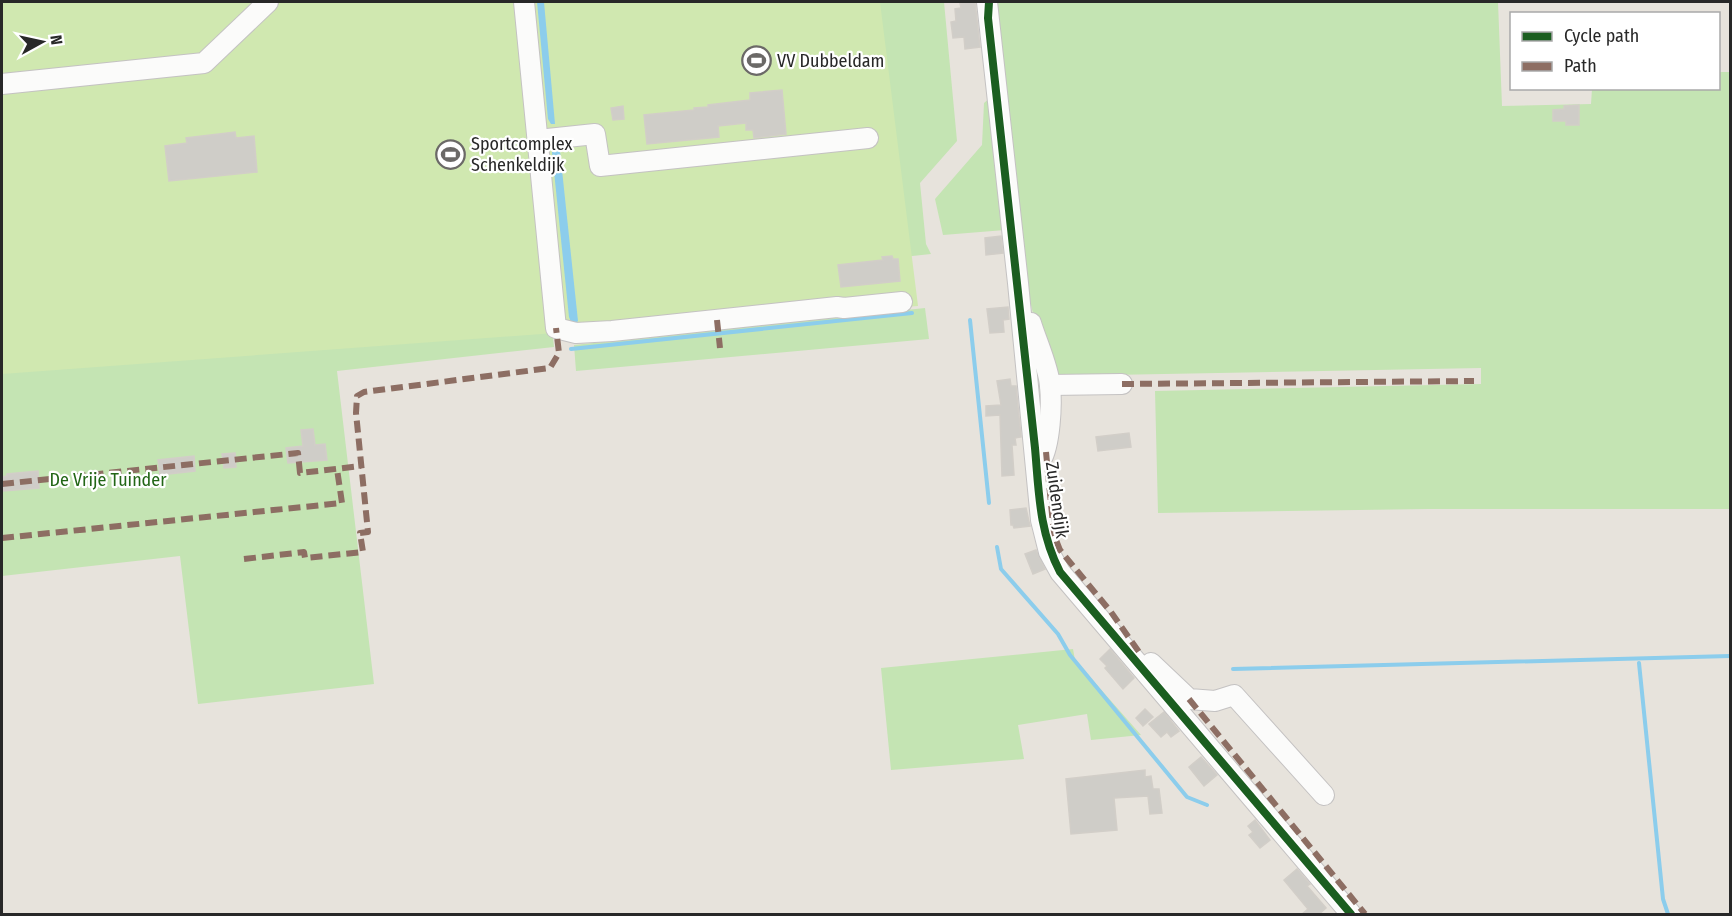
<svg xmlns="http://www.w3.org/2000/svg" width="1732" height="916" viewBox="0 0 1732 916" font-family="'Fira Sans Condensed',sans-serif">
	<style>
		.green { fill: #c4e4b3 }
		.pitch { fill: #d0e8b0 }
		.water { fill: #8ccdec }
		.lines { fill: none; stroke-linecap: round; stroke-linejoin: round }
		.stream { stroke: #8ccdec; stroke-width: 4 }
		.building { fill: #cfcdc8; stroke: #d2cec8; stroke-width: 1.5 }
		.minor-casing { stroke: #c4c2c2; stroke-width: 22 }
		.minor { stroke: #fbfbfa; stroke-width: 20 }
		.quiet { stroke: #8d6e63; stroke-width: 6; stroke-dasharray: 12 6; stroke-linecap: butt }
		.cycleway-casing { stroke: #fff; stroke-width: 11 }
		.cycleway { stroke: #1b5e20; stroke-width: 8 }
		.labels { text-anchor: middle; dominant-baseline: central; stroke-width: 4.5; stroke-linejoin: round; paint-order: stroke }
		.poi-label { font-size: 18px; fill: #282828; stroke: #fff; text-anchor: start }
		.park-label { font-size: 18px; fill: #226616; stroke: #fff }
		.street-label { font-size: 18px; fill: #282828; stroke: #fff }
	</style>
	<rect width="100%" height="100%" fill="#e7e3dc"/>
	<g class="green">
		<path d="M861,2H944L957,141L920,183L926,244L931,254L828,265Z"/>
		<path d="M997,2H1498L1502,106L1591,104L1592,89L1718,88L1719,72H1730V509H1428L1158,513L1155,391L1481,384V368L1056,376L1047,371L1023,272Z"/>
		<path d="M2,91L537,190L554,347L337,371L374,684L198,704L180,556L2,576Z"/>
		<path d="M991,97L1005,230L943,235L935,199L982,145L984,103Z"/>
		<path d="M925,308L929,339L576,371L574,345Z"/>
		<path d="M1073,649L1075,660L1141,735L1091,740L1087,714L1018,725L1024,759L891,770L881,668Z"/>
	</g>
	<path class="pitch" d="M2,2H880L918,306L2,374Z"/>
	<g class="water">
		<path d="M537,2H544L555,124H551L548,119Z"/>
		<path d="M558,149L560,151L578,321L576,323L571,322L569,317L552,152Z"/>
	</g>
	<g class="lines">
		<g class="stream">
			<path d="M970,320L989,503"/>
			<path d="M571,349L912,313"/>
			<path d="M997,547L1001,569L1058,634L1070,655L1187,797L1207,805"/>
			<path d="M1639,663L1663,899L1668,914"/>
			<path d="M1233,669L1730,656"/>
		</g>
	</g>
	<g class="building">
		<path d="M969,2H975L980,47L965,49L964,37L953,38L951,22L956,21L955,9L961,8L960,3Z"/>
		<path d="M782,90L786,134L754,138L753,130H746V123L718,126L719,137L647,144L644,115L694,110V108L708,107V105L750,100V93Z"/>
		<path d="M1579,105V125H1566V121H1553V110L1564,109V106Z"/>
		<path d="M623,106L624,119L613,120L611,108Z"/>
		<path d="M235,132L236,138L254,136L257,172L169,181L165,146L187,143L186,138Z"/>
		<path d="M1001,236L1003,253L986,255L985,238Z"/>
		<path d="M892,256L893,259H898L900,281L841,287L838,265L883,260L882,257Z"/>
		<path d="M1008,307L1009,319L1003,320L1004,332L990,333L987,309Z"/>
		<path d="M1010,379L1011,386H1016L1021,437L1015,438L1016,445H1012L1014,475L1002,476L1000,415L986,416V406L1001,405L997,381Z"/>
		<path d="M313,429L315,445L325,444L327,460L288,463L286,448L303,446L301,430Z"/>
		<path d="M1129,433L1131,447L1098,451L1096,437Z"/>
		<path d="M235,453L236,467L224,468L222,454Z"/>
		<path d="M194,456L195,471L160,475L158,460Z"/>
		<path d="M38,471L39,488L3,491L2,477L7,476V474Z"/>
		<path d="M1026,508L1030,526L1014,528L1013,525H1011L1010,510Z"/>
		<path d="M1036,550L1045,569L1033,574L1025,554Z"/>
		<path d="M1110,649L1134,678L1123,689L1105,668L1107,666L1100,659Z"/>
		<path d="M1145,709L1153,717L1143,726L1136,718Z"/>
		<path d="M1164,712L1179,731L1171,737L1167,732L1161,737L1149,724Z"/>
		<path d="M1201,757L1217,775L1204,786L1189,767Z"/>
		<path d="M1145,770V777L1151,776L1153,789H1159L1162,813L1150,814L1148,796L1114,798L1117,830L1071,834L1066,779Z"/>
		<path d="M1255,820L1270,840L1260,848L1249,835L1253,832L1248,826Z"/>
		<path d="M1297,869L1310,884L1307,886L1326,908L1318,915H1301L1308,909L1284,880Z"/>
	</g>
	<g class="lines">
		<defs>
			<g id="minor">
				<path d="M524,2L556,328L576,333L612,331L837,307L844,308L902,302"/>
				<path d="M987,2L1018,283L1041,520L1049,552L1060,572L1351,914"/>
				<path d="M2,84L204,63L268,2"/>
				<path d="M538,140L595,134L600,166L868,138"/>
				<path d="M1031,323C1036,340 1049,368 1050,386C1052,404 1050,445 1041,460"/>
				<path d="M1050,385L1122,384"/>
				<path d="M1151,663L1189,699L1215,701L1234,695L1324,795"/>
			</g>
		</defs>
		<use href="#minor" class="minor-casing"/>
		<use href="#minor" class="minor"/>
		<g class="quiet">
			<path d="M717,320L720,348"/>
			<path d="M1122,384L1474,381"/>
			<path d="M1046,452L1054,535L1060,550L1111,612L1139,652"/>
			<path d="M2,484L298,453L300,473L361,466"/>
			<path d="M2,538L342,503L337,469"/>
			<path d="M244,559L304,552L305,558L363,552L360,533L368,532L356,413L357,396L364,392L550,368L559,353L556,328"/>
			<path d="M1189,699L1365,914"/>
		</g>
		<defs>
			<path id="cycleway" d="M989,2L988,18L1035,448C1039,493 1039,531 1060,572L1351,914"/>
		</defs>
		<use href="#cycleway" class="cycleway-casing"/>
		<use href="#cycleway" class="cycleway"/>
	</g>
	<defs>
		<symbol id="stadium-ring" viewBox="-11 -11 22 22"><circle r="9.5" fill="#fff" stroke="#6b6967" stroke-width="1.5"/><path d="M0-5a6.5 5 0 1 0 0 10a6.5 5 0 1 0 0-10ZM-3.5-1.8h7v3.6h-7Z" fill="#6b6967"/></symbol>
	</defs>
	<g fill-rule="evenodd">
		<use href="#stadium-ring" x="740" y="44" width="33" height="33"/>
		<use href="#stadium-ring" x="434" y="138" width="33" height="33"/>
	</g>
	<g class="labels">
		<g class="poi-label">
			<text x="777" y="61">VV Dubbeldam</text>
			<text x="471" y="144">Sportcomplex<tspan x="471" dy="21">Schenkeldijk</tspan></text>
		</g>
		<g class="park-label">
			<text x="108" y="480">De Vrije Tuinder</text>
		</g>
		<g class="street-label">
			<text transform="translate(1057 500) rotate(82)">Zuidendijk</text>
		</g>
	</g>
	<rect width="1732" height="916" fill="none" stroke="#282828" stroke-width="6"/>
	<rect x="1510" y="12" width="210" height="78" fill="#ffffff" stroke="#a9a9a9" stroke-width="1.5"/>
	<rect x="1522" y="32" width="30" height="9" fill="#1b5e20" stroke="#a9a9a9" stroke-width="1.5"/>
	<text x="1564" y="42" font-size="18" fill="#282828">Cycle path</text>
	<rect x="1522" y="62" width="30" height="9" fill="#8d6e63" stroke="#a9a9a9" stroke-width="1.5"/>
	<text x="1564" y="72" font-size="18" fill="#282828">Path</text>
	<g transform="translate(42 42) rotate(82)" stroke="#ffffff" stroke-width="4.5" paint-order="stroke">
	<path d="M0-4.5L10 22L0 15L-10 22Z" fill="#282828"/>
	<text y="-9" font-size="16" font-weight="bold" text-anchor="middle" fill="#282828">N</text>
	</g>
</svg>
